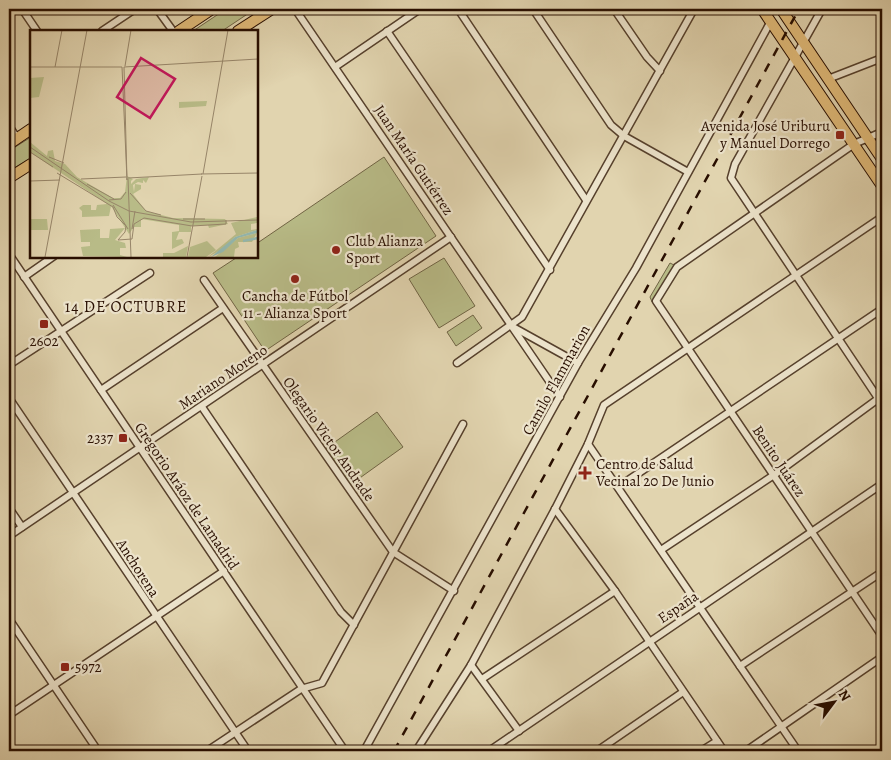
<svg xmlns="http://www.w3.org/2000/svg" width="891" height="760" viewBox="0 0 891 760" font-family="Alegreya,serif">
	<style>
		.green { fill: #b8bb87; stroke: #706444 }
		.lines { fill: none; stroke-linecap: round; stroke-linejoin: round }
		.minor-casing { stroke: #56402c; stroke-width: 9 }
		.primary-casing { stroke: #280e00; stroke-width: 12 }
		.minor { stroke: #ece3cb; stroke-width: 6 }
		.primary { stroke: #e0ba78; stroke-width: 10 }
		.rail { stroke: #280e00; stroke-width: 2.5; stroke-dasharray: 9 9; stroke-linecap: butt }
		.poi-dot { fill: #8f2418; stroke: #ece3cb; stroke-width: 2 }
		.labels { text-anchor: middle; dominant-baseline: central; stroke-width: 4.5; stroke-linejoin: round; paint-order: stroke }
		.poi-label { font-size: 15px; fill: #280e00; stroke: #ece3cb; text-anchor: start }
		.street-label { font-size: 15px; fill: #280e00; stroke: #ece3cb }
		.neighbourhood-label { font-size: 16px; letter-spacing: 1px; fill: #280e00; stroke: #ece3cb }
		.inset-river { fill: none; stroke: #94b8af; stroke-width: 2.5 }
		.inset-road { fill: none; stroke: #978569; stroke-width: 1 }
		.view { fill: #c2185b; fill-opacity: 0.15; stroke: #c2185b; stroke-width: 2.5 }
		.inset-edge { fill: none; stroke: #280e00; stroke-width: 2.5 }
	</style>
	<rect width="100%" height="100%" fill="#e1d4af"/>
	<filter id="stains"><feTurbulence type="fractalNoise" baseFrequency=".004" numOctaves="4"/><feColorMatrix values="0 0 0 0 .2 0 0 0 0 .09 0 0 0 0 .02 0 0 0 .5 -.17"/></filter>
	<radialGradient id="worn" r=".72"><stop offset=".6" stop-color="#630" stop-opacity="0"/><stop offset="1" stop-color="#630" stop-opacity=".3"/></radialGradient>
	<g class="green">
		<path d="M226,9H255L222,31H193Z"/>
		<path d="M31,137V158L9,171V151Z"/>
		<path d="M384,157L436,236L265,351L213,273L239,256H256V244Z"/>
		<path d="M444,258L475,306L439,328L409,279Z"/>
		<path d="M670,263L676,266L652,302L650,297Z"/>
		<path d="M473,315L482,328L456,346L447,332Z"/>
		<path d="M377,412L403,447L350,485L325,449Z"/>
	</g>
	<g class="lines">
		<defs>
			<g id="minor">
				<path d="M22,9L37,31"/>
				<path d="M157,9L173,31"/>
				<path d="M295,9L560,397"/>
				<path d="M458,9L586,200"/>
				<path d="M533,9L611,125L624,136L688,172"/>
				<path d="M614,9L647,57L660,71"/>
				<path d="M822,9L735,164L731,178L882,404"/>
				<path d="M9,10L10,9"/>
				<path d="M102,31L135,9"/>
				<path d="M387,31L550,270"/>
				<path d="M335,67L420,9"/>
				<path d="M828,79L882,58"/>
				<path d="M9,126L17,138"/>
				<path d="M882,132L854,144L677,267L656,301L882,636"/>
				<path d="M9,254L345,751"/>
				<path d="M24,277L54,256"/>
				<path d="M204,280L393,552L454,591"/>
				<path d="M513,327L578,363"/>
				<path d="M457,363L522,317L694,9"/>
				<path d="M9,365L150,273"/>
				<path d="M101,390L223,308"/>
				<path d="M9,398L248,751"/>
				<path d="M202,407L341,612L354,625"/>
				<path d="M588,444L798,751"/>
				<path d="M618,487L882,309"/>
				<path d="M9,508L22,527"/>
				<path d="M555,509L615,591L724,751"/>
				<path d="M9,536L451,237"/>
				<path d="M661,550L774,475L882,396"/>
				<path d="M9,619L98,751"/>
				<path d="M471,665L519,731"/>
				<path d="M740,666L882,572"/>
				<path d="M482,679L615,591"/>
				<path d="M9,715L224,571"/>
				<path d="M207,751L301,689L322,683L463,424"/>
				<path d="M364,751L578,363L636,268L771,21"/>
				<path d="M416,751L471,665L555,509L588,444L604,405L882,217"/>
				<path d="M489,751L882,484"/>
				<path d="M597,751L683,692"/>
				<path d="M701,751L717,741"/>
				<path d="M746,751L882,657"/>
				<path d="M880,751L882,750"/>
			</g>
			<g id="primary">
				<path d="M762,9L882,186"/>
				<path d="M781,9L882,159"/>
				<path d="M179,31L212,9"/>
				<path d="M238,31L272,9"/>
				<path d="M9,144L31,129"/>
				<path d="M9,178L31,164"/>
			</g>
		</defs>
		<use href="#minor" class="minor-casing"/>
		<use href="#primary" class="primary-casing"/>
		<use href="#minor" class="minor"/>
		<use href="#primary" class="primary"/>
		<path class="rail" d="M394,751L799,9"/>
	</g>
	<g class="poi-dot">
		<rect x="835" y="130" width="10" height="10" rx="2.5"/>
		<circle cx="336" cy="250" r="5"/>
		<circle cx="295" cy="279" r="5"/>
		<rect x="39" y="319" width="10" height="10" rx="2.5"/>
		<rect x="118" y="433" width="10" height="10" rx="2.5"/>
		<path d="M582.5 465.5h5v5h5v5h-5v5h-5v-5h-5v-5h5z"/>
		<rect x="60" y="662" width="10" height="10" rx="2.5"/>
	</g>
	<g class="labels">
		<g class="poi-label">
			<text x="830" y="126" text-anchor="end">Avenida José Uriburu<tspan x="830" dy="17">y Manuel Dorrego</tspan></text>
			<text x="346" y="241">Club Alianza<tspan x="346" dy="17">Sport</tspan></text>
			<text x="295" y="296" text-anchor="middle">Cancha de Fútbol<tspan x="295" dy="17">11 - Alianza Sport</tspan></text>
			<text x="44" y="341" text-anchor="middle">2602</text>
			<text x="113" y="438" text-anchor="end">2337</text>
			<text x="596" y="464">Centro de Salud<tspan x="596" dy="17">Vecinal 20 De Junio</tspan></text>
			<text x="75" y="667">5972</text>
		</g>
		<g class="street-label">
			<text transform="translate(414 160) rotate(56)">Juan María Gutiérrez</text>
			<text transform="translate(223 377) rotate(-34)">Mariano Moreno</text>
			<text transform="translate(556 380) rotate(-61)">Camilo Flammarion</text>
			<text transform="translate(329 439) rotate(55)">Olegario Victor Andrade</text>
			<text transform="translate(779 461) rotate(56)">Benito Juárez</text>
			<text transform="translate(187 496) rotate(56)">Gregorio Aráoz de Lamadrid</text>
			<text transform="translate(138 568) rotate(57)">Anchorena</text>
			<text transform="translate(678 607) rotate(-34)">España</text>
		</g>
		<g class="neighbourhood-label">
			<text x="126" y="307">14 DE OCTUBRE</text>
		</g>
	</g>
	<g transform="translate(30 30)">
		<rect width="228" height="228" fill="#e1d4af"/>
		<path d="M14,47L9,67L0,68V48ZM177,71L176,76L149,78V72ZM0,112L17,126L18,121L23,120L25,131L35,134L47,147L83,168H90L95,162L97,146L103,149L101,151V154L106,149L119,147L116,153L113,150V153L108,152L103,155L104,162L105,154L111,155V159L103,164L116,181L143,188L195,189L198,194L179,198L178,195L161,196V202H149L146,210L152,209L154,213L142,219V202L149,201V195L111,189V197H104L99,204L81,176L79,186L52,187V181L49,178L53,175H61V180H66L67,175L77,174L0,122ZM227,187V193L221,194V200L227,199V193V200L205,207L191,220L178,227L206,204L201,193ZM0,189H17L18,200H0ZM95,198L85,210L95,213L96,218H90V225L97,227L53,226L51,217L60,216V212H51L50,200L70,199V208H79L80,199ZM227,203L222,212H208L209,217L205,219L204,227H185L208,208ZM177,211L186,220L176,227H158L160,217ZM158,216L156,227H133V223H144Z" fill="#b8bb87"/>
		<path d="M227,200V203L208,208L193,222L181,227L205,207Z" fill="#94b8af"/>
		<path class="inset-river" d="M213,211L228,208"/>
		<path class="inset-road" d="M95,36L101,0M0,37H92M25,37L32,0M92,37L97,150L94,37M94,37L228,29M0,117L79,171L99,181L161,192L228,190M0,122L23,137M19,127L34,133M27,143L83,177L87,187L96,196L95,202L88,210L102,209L104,194L114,188L162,196L196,194V190M171,144L228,143M173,144L198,0M98,148L172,144M51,149L96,147M98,149L101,227M0,151L30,150M57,154L84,169M100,163L116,181L131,185M79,170L91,169L96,162M83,175L98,199M153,189H175M102,199L105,181M15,227L57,0M157,227L172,146"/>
		<path class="view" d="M111,28L145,49L120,88L87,67Z"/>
		<rect width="228" height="228" class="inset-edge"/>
	</g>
	<rect width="891" height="760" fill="none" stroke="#e1d4af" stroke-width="30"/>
	<rect x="10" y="10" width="871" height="740" fill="none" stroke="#280e00" stroke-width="2.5"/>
	<rect x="15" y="15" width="861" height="730" fill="none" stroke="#280e00"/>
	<g transform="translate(834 702) rotate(58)" stroke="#ece3cb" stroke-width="4" paint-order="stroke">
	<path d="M0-4L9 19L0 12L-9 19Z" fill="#280e00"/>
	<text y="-8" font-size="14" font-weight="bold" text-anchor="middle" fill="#280e00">N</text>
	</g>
	<rect width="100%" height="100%" filter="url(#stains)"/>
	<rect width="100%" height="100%" fill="url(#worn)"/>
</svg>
